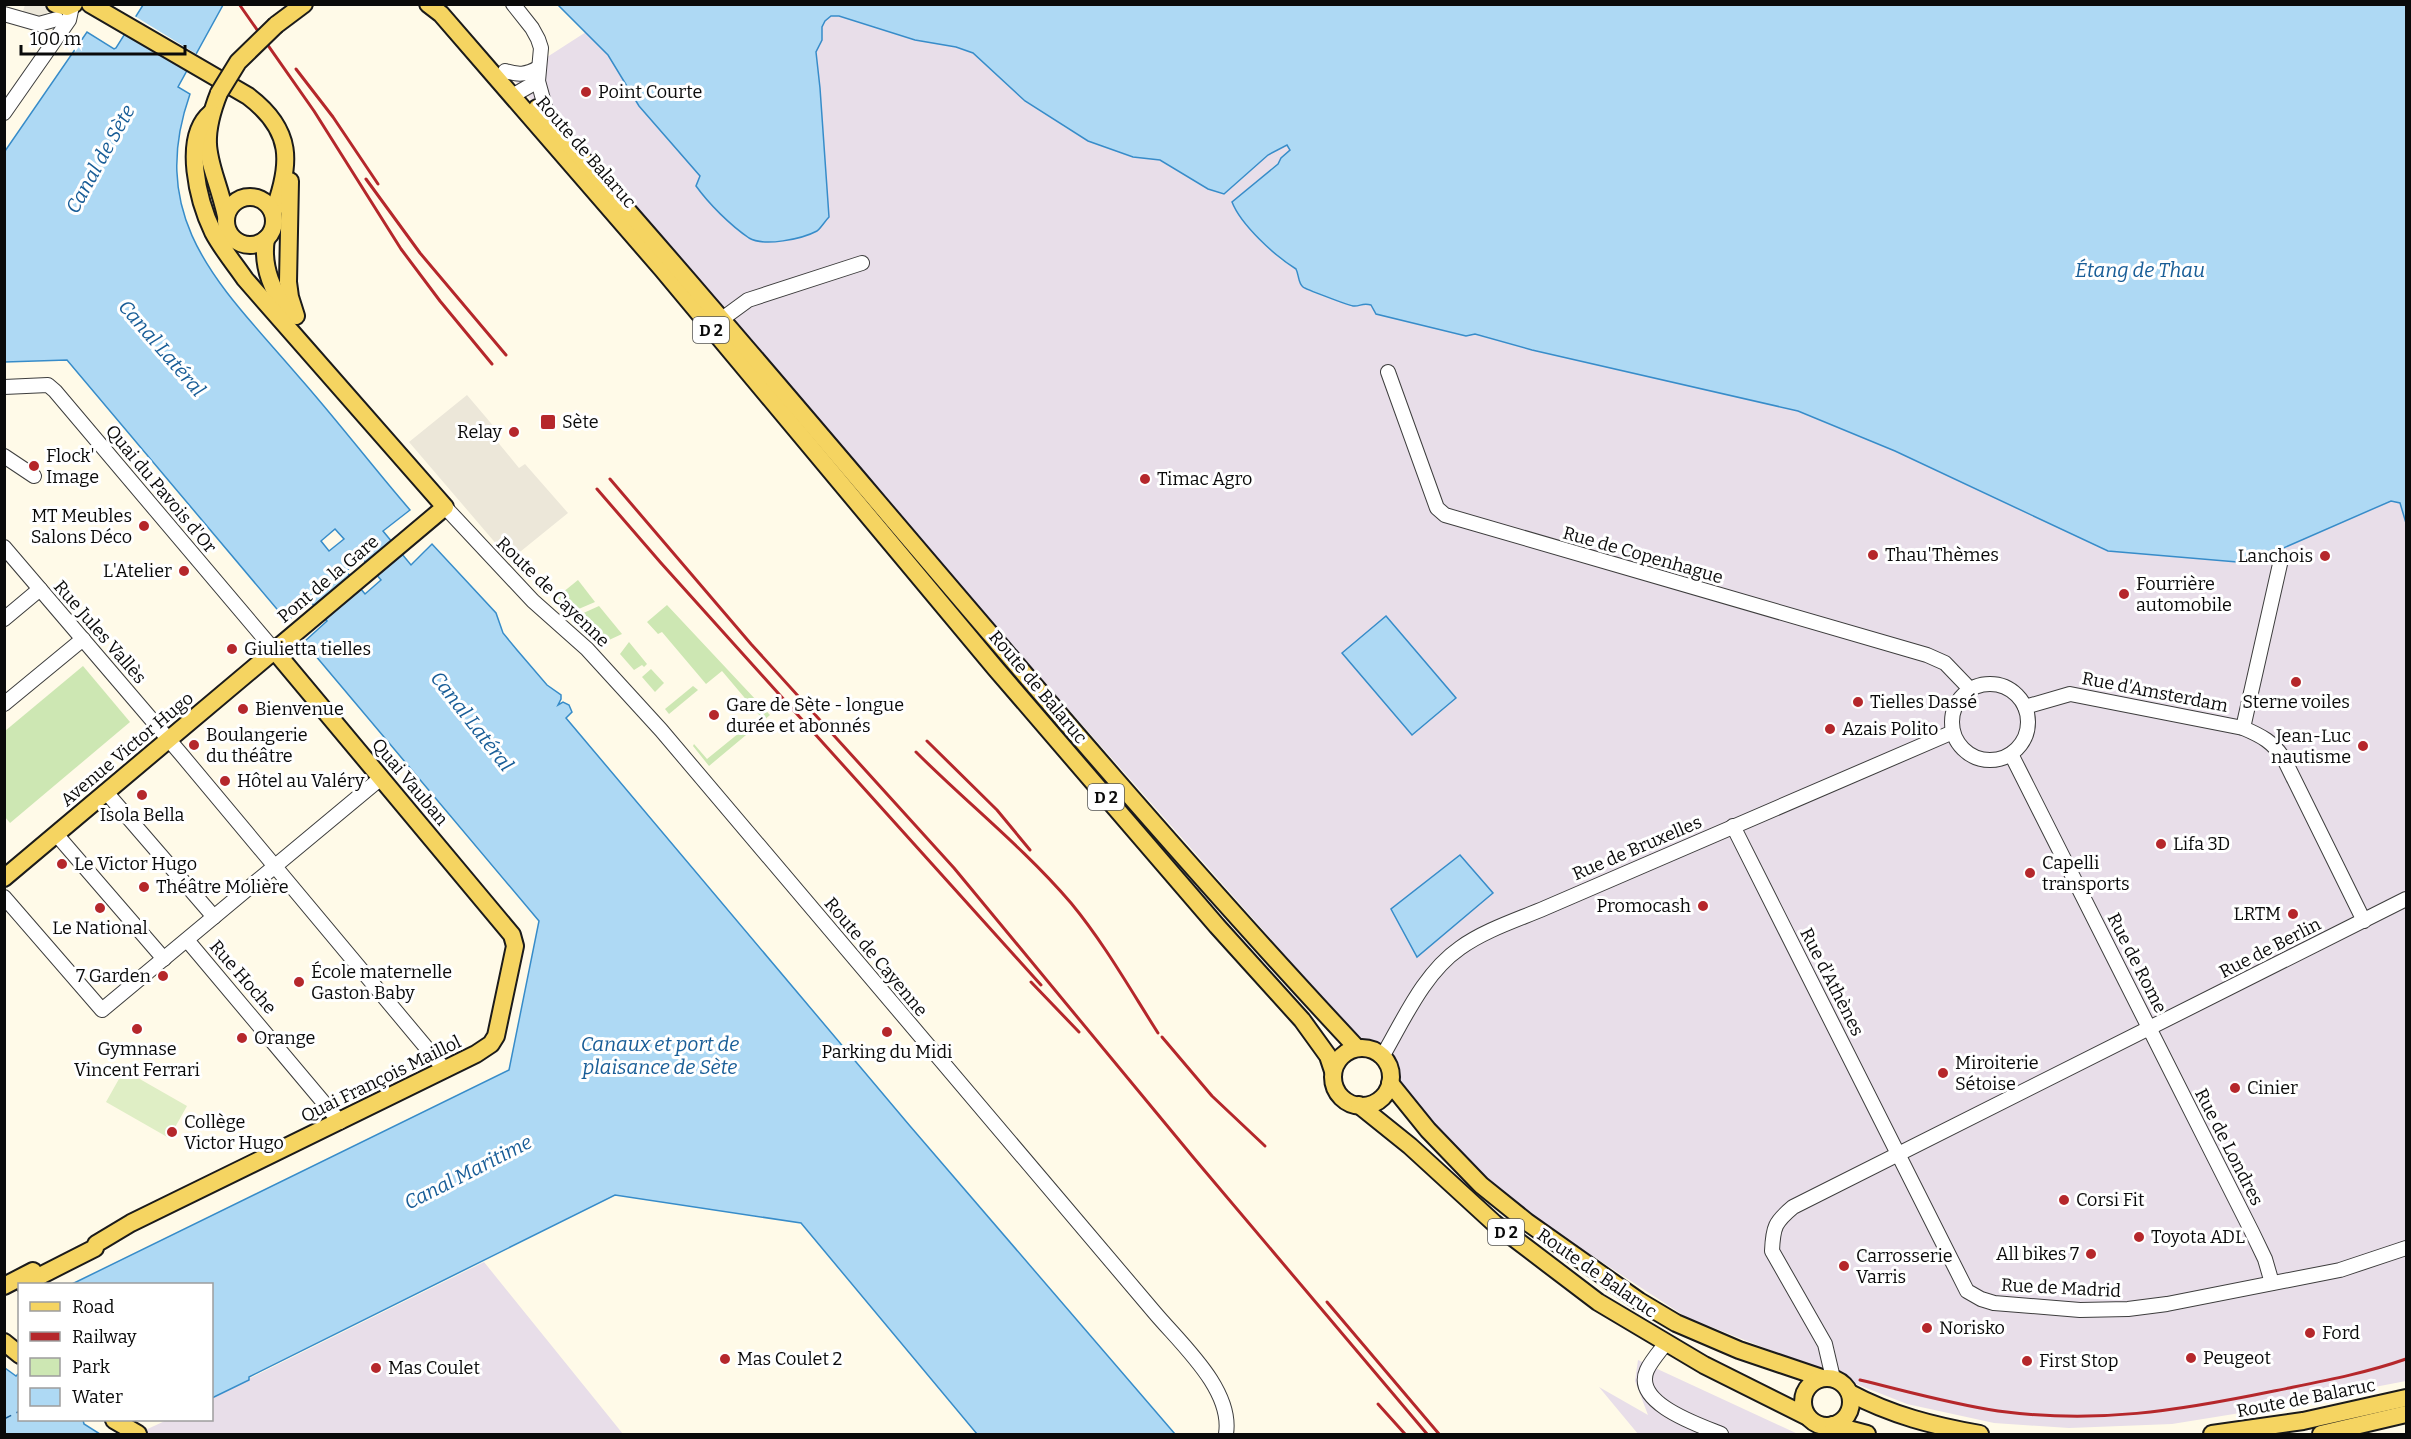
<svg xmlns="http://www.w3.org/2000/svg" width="2411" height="1439" viewBox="0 0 2411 1439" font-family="Bitter,serif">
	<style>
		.industrial { fill: #e8dee9 }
		.green { fill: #cde7b3 }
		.pitch { fill: #dfeec5 }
		.plaza { fill: #ece7d9 }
		.water { fill: #aed9f4; stroke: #378cc9; stroke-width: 1.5; fill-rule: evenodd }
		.pier { fill: #fffae8 }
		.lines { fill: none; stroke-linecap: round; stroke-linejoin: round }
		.ferry { stroke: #185d97; stroke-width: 1.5; stroke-dasharray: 8 6; stroke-linecap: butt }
		.minor-casing { stroke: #3d3d3d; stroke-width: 16 }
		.major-casing { stroke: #1b1b1b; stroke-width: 20 }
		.minor { stroke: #fff; stroke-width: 14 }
		.major { stroke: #f5d461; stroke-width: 16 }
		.rail { stroke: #b5272b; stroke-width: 3 }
		.major-bridge-casing { stroke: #1b1b1b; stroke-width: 20; stroke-linecap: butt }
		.major-bridge { stroke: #f5d461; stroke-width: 16 }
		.poi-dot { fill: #b5272b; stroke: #fff; stroke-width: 2 }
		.labels { text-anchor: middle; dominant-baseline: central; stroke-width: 6; stroke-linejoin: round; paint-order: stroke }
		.shield { fill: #fff; stroke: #545454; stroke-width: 1.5 }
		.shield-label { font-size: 16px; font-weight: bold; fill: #0a0a0a }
		.poi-label { font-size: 18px; fill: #0a0a0a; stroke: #fff; text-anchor: start }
		.street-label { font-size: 18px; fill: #0a0a0a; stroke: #fff }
		.water-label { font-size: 20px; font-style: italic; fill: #185d97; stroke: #fff }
	</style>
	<rect width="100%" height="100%" fill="#fffae8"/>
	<g class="industrial">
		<path d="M831,16H839L915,40L956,47L973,53L1063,126L1088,141L1133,157L1160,160L1224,194L1268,155L1286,145L1291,150L1281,158L1278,163L1232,202L1281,260L1296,269L1299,282L1303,287L1312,292L1352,306L1363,302L1371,305L1376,314L1410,322L1466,336L1475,334L1532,350L1798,411L1895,451L2108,551L2249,563L2391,501L2400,503L2406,523V1381L2234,1414L2172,1424L2069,1428L1994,1423L1907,1404L1686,1317L1565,1238L1478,1174L513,79L586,32L608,55L639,106L700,176L696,186L751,239L765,242L829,217L820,88L816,52L822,40V27L825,21Z"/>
		<path d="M484,1262L623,1434H144L141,1432L167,1420H212V1397Z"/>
		<path d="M1638,1360L1798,1434H1638L1599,1387L1648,1415L1635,1381Z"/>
	</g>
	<g class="green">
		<path d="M578,580L595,602L574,611L557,597Z"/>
		<path d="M667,605L770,715L709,766L693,746L694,744L707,759L760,716L722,671L706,684L662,632L658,634L647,622Z"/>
		<path d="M599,606L622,634L609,640L579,615Z"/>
		<path d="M629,642L647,664L644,667L642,665L634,670L620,654Z"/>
		<path d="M83,666L130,722L10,823L5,817V731Z"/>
		<path d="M651,669L664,683L655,692L642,677Z"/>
		<path d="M693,686L698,690L669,714L665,709Z"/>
	</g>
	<path class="pitch" d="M124,1070L187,1106L169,1138L106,1102Z"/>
	<g class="plaza">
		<path d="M25,5H45L50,10L42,17L23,11Z"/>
		<path d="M467,395L501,435L496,440L519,468L525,464L568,513L510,560L409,442Z"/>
	</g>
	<g class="water">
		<path d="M143,5H223L178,87L190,94C145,222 223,288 299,377C337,420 372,466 410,510L383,531L411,565L432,544L496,613L503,633L517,650L547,685L561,695V699L558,705L563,702L569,705L572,712L566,718L910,1126L1175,1434H977L801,1223L615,1195L249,1377V1380L212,1398V1284H72L509,1070L539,921L304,642L327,621L311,602L287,621L67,360L5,362V151L87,32L114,49L116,48ZM335,529L344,539L329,551L321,541ZM362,558L381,580L365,594L346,571Z"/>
		<path d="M558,5H2406V523L2400,503L2391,501L2249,563L2108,551L1895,451L1798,411L1532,350L1475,334L1466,336L1376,314L1371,305C1362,302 1360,307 1353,306C1348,305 1305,289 1303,287C1298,283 1299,275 1296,269C1275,256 1241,225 1232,202L1278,164L1281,158L1290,150L1287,145L1268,155L1224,194L1208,189L1160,160L1133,157L1088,141L1025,101L973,53L956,47L915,40L839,16H831L825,21L822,27V40L816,52L820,88L829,217C825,221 821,228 817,231C802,239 764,247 749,238C730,225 709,204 696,186L700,176L639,106L608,55Z"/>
		<path d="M1386,616L1456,698L1412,735L1342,653Z"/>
		<path d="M1460,855L1493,893L1417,957L1391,909Z"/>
		<path d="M5,1368L16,1376L19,1373L20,1420H83L84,1424L100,1434H5Z"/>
	</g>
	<path class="pier" d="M133,15L198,55L188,72L122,33Z"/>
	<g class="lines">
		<path class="ferry" d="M4,1419L20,1411"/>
		<defs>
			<g id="minor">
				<path d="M513,4L532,28L538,39L541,48L538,81L549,121"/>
				<path d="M4,14L39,24L57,19"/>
				<path d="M505,71C518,75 526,75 538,68"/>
				<path d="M512,96L538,81"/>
				<path d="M4,113L69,20L72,6"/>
				<path d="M722,319L748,300L862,263"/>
				<path d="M1388,372L1437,508L1445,515L1927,655L1945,663L1970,689"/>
				<path d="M4,387L48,385L55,391L274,650"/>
				<path d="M4,456L34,476"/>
				<path d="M445,507L533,601L587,649L661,730L1155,1313C1182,1345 1233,1390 1226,1434"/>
				<path d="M4,547L181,754L445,1070"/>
				<path d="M4,619L40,589"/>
				<circle cx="1990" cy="722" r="38"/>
				<path d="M4,704L83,639"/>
				<path d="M2025,707L2070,694L2243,728C2262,736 2273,742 2284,759L2364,921"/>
				<path d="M2243,728L2280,564"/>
				<path d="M2011,754L2252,1232L2265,1259L2272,1283"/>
				<path d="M106,792L214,917"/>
				<path d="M1733,826L1967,1291L1981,1299L1994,1303L2080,1310L2128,1309L2167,1304L2340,1270L2406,1248"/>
				<path d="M56,834L164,959"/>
				<path d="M4,897L102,1010L381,778"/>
				<path d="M187,940L340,1122"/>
				<path d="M1382,1057C1404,1019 1424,973 1460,948C1485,930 1517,920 1545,908L1953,732"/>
				<path d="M1666,1343C1660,1351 1651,1361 1647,1370C1632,1403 1699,1425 1721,1434"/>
				<path d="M1833,1378L1825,1344L1772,1251C1773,1227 1775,1222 1793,1207L2406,899"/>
			</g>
			<g id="major">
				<path d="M55,4L67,7L74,4"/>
				<path d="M90,4L248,96C293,130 292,163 273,213"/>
				<path d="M428,4L441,14L662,269L996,669L1217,926L1302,1020L1328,1056L1333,1071"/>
				<path d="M276,25L304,4"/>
				<path d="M219,93C196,151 214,162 226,216"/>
				<path d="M537,108C814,418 1073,744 1357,1048"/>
				<path d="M290,181L288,282L290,297L296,316"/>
				<circle cx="250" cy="221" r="24"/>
				<path d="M266,239C261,268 274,292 289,317"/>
				<path d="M4,878L445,507L245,279C234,263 222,249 213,232C199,203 181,138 211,113"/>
				<circle cx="1362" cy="1077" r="29"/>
				<path d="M1390,1083L1428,1130L1481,1185L1527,1222L1639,1301L1676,1323L1739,1350L1822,1378"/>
				<path d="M1359,1105L1410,1146L1494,1223L1598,1302L1704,1365L1808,1417"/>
				<path d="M24,1284L95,1248L96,1244L131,1223L476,1054L491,1044L496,1036L515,946L512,935L274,650"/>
				<path d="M4,1286L33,1271"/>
				<path d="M4,1342L20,1355"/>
				<circle cx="1827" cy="1402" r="24"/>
				<path d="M1850,1393C1891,1415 1934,1426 1980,1434"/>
				<path d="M114,1420L138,1434"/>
				<path d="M1833,1425L1867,1434"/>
				<path d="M2212,1434L2303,1421L2406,1398"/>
				<path d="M2321,1434L2406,1414"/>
			</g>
		</defs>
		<use href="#minor" class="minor-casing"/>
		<use href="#major" class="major-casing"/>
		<use href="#minor" class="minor"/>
		<use href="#major" class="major"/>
		<g class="rail">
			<path d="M239,4L314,111L401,249L440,301L492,364"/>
			<path d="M296,69L333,117L378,184"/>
			<path d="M366,179L420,253L506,355"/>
			<path d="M610,479L751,644L954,868L1193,1157L1427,1434"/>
			<path d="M597,489L661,563L1041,985"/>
			<path d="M927,741L997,810L1030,850"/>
			<path d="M916,752C967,803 1024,848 1071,903C1104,943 1130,989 1158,1033"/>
			<path d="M1031,982L1079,1032"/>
			<path d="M1162,1037L1212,1096L1265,1146"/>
			<path d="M1327,1302L1439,1434"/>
			<path d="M1860,1380C1906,1391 1951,1404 1998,1411C2097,1424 2177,1411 2274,1391C2318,1382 2363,1374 2406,1359"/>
			<path d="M1378,1404L1405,1434"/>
		</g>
		<defs>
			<path id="major-bridge" d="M219,93L238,62L276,25"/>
		</defs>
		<use href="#major-bridge" class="major-bridge-casing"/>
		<use href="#major-bridge" class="major-bridge"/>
	</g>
	<g class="poi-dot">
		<circle cx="586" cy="92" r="6"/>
		<rect x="540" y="414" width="16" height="16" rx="3"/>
		<circle cx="514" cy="432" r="6"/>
		<circle cx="34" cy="466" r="6"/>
		<circle cx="1145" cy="479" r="6"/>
		<circle cx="144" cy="526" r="6"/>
		<circle cx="1873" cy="555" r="6"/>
		<circle cx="2325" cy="556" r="6"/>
		<circle cx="184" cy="571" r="6"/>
		<circle cx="2124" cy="594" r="6"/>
		<circle cx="232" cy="649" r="6"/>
		<circle cx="2296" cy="682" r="6"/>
		<circle cx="1858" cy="702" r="6"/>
		<circle cx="243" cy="709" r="6"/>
		<circle cx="714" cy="715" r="6"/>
		<circle cx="1830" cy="729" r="6"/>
		<circle cx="194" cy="745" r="6"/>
		<circle cx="2363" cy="746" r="6"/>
		<circle cx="225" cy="781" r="6"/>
		<circle cx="142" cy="795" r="6"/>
		<circle cx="2161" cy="844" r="6"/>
		<circle cx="62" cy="864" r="6"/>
		<circle cx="2030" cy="873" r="6"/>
		<circle cx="144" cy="887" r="6"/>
		<circle cx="1703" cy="906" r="6"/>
		<circle cx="100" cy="908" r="6"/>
		<circle cx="2293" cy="914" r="6"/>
		<circle cx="163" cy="976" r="6"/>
		<circle cx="299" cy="982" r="6"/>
		<circle cx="137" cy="1029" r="6"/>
		<circle cx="887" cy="1032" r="6"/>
		<circle cx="242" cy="1038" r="6"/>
		<circle cx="1943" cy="1073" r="6"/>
		<circle cx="2235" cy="1088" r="6"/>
		<circle cx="172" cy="1132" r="6"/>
		<circle cx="2064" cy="1200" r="6"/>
		<circle cx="2139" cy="1237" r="6"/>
		<circle cx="2091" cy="1254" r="6"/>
		<circle cx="1844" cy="1266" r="6"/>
		<circle cx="1927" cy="1328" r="6"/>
		<circle cx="2310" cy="1333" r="6"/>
		<circle cx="2191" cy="1358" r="6"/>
		<circle cx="725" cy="1359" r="6"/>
		<circle cx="2027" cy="1361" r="6"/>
		<circle cx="376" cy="1368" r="6"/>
	</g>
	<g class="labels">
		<g class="shield">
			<rect x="693" y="317" width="36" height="26" rx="4.5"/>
			<rect x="1088" y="784" width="36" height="26" rx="4.5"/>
			<rect x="1488" y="1219" width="36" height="26" rx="4.5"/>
		</g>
		<g class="shield-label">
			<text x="711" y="330">D 2</text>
			<text x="1106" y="797">D 2</text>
			<text x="1506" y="1232">D 2</text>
		</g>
		<g class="poi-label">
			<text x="598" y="92">Point Courte</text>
			<text x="562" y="422">Sète</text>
			<text x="502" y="432" text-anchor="end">Relay</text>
			<text x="46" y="456">Flock'<tspan x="46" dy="21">Image</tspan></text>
			<text x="1157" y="479">Timac Agro</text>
			<text x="132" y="516" text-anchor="end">MT Meubles<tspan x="132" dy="21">Salons Déco</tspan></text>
			<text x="1885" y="555">Thau'Thèmes</text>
			<text x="2313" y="556" text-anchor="end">Lanchois</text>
			<text x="172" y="571" text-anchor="end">L'Atelier</text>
			<text x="2136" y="584">Fourrière<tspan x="2136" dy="21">automobile</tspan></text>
			<text x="244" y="649">Giulietta tielles</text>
			<text x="1870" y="702">Tielles Dassé</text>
			<text x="2296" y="702" text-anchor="middle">Sterne voiles</text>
			<text x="726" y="705">Gare de Sète - longue<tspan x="726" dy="21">durée et abonnés</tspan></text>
			<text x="255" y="709">Bienvenue</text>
			<text x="1842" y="729">Azais Polito</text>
			<text x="206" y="735">Boulangerie<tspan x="206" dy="21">du théâtre</tspan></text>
			<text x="2351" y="736" text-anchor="end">Jean-Luc<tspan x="2351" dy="21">nautisme</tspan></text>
			<text x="237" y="781">Hôtel au Valéry</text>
			<text x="142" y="815" text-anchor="middle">Isola Bella</text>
			<text x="2173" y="844">Lifa 3D</text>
			<text x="2042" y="863">Capelli<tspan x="2042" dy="21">transports</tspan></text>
			<text x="74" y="864">Le Victor Hugo</text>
			<text x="156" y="887">Théâtre Molière</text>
			<text x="1691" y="906" text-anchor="end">Promocash</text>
			<text x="2281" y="914" text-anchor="end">LRTM</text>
			<text x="100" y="928" text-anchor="middle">Le National</text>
			<text x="311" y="972">École maternelle<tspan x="311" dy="21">Gaston Baby</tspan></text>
			<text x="151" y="976" text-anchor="end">7 Garden</text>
			<text x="254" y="1038">Orange</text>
			<text x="137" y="1049" text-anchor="middle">Gymnase<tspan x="137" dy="21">Vincent Ferrari</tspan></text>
			<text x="887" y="1052" text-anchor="middle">Parking du Midi</text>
			<text x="1955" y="1063">Miroiterie<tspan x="1955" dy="21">Sétoise</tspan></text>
			<text x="2247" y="1088">Cinier</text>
			<text x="184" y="1122">Collège<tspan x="184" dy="21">Victor Hugo</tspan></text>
			<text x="2076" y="1200">Corsi Fit</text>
			<text x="2151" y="1237">Toyota ADL</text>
			<text x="2079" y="1254" text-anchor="end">All bikes 7</text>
			<text x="1856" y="1256">Carrosserie<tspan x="1856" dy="21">Varris</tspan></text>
			<text x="1939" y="1328">Norisko</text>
			<text x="2322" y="1333">Ford</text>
			<text x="2203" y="1358">Peugeot</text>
			<text x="737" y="1359">Mas Coulet 2</text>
			<text x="2039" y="1361">First Stop</text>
			<text x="388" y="1368">Mas Coulet</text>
		</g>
		<g class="street-label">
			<text transform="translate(586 152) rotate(49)">Route de Balaruc</text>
			<text transform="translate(161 489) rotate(50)">Quai du Pavois d'Or</text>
			<text transform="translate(1643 555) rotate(16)">Rue de Copenhague</text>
			<text transform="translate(328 579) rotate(-40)">Pont de la Gare</text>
			<text transform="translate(553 592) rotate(44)">Route de Cayenne</text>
			<text transform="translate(100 632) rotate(49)">Rue Jules Vallès</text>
			<text transform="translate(1038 687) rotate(50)">Route de Balaruc</text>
			<text transform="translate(2155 692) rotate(11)">Rue d'Amsterdam</text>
			<text transform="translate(127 749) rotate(-40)">Avenue Victor Hugo</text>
			<text transform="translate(410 782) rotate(50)">Quai Vauban</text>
			<text transform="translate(1637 848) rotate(-23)">Rue de Bruxelles</text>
			<text transform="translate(2270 948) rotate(-27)">Rue de Berlin</text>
			<text transform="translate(876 957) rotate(50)">Route de Cayenne</text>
			<text transform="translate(2137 963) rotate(63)">Rue de Rome</text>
			<text transform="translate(243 977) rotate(49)">Rue Hoche</text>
			<text transform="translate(1832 982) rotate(63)">Rue d'Athènes</text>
			<text transform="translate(381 1079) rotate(-26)">Quai François Maillol</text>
			<text transform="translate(2229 1147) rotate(63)">Rue de Londres</text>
			<text transform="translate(1597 1273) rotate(35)">Route de Balaruc</text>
			<text transform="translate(2061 1288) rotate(3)">Rue de Madrid</text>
			<text transform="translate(2306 1398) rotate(-11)">Route de Balaruc</text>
		</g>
		<g class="water-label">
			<text transform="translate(100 159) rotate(-61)">Canal de Sète</text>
			<text x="2140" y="270">Étang de Thau</text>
			<text transform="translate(162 348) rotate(49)">Canal Latéral</text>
			<text transform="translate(472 721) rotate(52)">Canal Latéral</text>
			<text x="660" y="1044">Canaux et port de<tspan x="660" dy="23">plaisance de Sète</tspan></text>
			<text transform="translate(468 1172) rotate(-27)">Canal Maritime</text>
		</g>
	</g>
	<rect width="2411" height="1439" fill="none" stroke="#0a0a0a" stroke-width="12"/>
	<rect x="18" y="1283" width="195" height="138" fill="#ffffff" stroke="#9d9d9d" stroke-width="1.5"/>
	<rect x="30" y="1302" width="30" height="9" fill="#f5d461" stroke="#9d9d9d" stroke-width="1.5"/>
	<text x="72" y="1313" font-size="18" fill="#0a0a0a">Road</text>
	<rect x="30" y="1332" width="30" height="9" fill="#b5272b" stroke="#9d9d9d" stroke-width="1.5"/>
	<text x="72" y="1343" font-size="18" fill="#0a0a0a">Railway</text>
	<rect x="30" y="1358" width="30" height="18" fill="#cde7b3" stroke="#9d9d9d" stroke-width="1.5"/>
	<text x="72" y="1373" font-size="18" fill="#0a0a0a">Park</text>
	<rect x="30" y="1388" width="30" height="18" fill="#aed9f4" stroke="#9d9d9d" stroke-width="1.5"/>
	<text x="72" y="1403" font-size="18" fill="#0a0a0a">Water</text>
	<path d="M21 45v9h164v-9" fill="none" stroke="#0a0a0a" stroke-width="3"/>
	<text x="30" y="45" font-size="18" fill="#0a0a0a" stroke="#ffffff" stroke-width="4.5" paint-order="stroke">100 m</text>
</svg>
